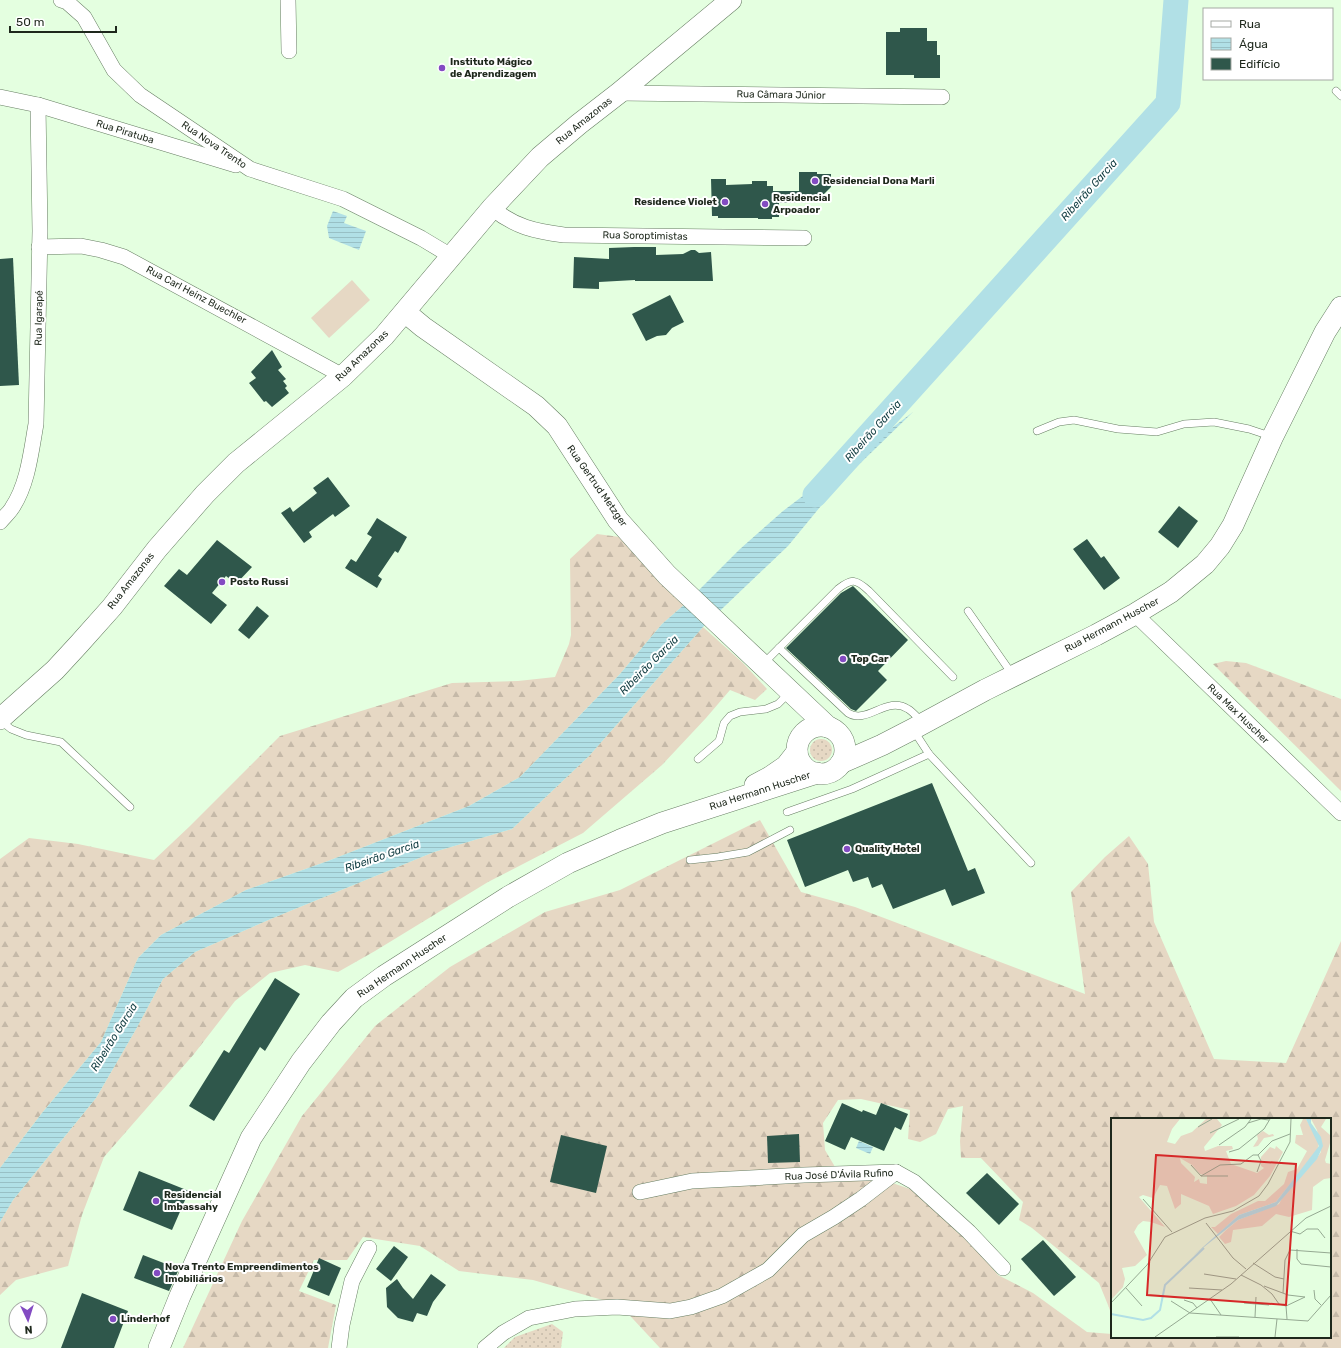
<svg xmlns="http://www.w3.org/2000/svg" width="1341" height="1348" viewBox="0 0 1341 1348" font-family="Rubik,sans-serif">
	<style>
		.grass { fill: url(#grass-dots) }
		.forest { fill: url(#forest-firs); fill-rule: evenodd }
		.park { fill: #e6d8c4 }
		.water { fill: url(#water-rules) }
		.lines { fill: none; stroke-linecap: round; stroke-linejoin: round }
		.river { stroke: #b1e0e6; stroke-width: 25 }
		.building { fill: #2f574b }
		.lane-casing { stroke: #677e63; stroke-width: 8 }
		.street-casing { stroke: #677e63; stroke-width: 16 }
		.secondary-casing { stroke: #677e63; stroke-width: 22 }
		.lane { stroke: #fff; stroke-width: 7 }
		.street { stroke: #fff; stroke-width: 15 }
		.secondary { stroke: #fff; stroke-width: 21 }
		.poi-dot { fill: #834bc2; stroke: #fff; stroke-width: 1.5 }
		.labels { text-anchor: middle; dominant-baseline: central; stroke-width: 4; stroke-linejoin: round; paint-order: stroke }
		.poi-label { font-size: 10px; font-weight: bold; fill: #1e281c; stroke: #fff; text-anchor: start }
		.street-label { font-size: 10px; fill: #1e281c; stroke: #fff }
		.water-label { font-size: 11px; font-style: italic; fill: #113c41; stroke: #fff }
		.inset-river { fill: none; stroke: #b1e0e6; stroke-width: 2 }
		.inset-road { fill: none; stroke: #95a992; stroke-width: 1 }
		.view { fill: #d62828; fill-opacity: 0.15; stroke: #d62828; stroke-width: 2 }
		.inset-edge { fill: none; stroke: #1e281c; stroke-width: 2 }
	</style>
	<defs>
		<pattern id="grass-dots" width="8" height="8" patternUnits="userSpaceOnUse"><rect width="8" height="8" fill="#e6d8c4"/><path d="M2 2h.1M6 6h.1" fill="none" stroke="#c5b9a8" stroke-width="1.8" stroke-linecap="round"/></pattern>
		<pattern id="forest-firs" width="22" height="20" patternUnits="userSpaceOnUse"><rect width="22" height="20" fill="#e6d8c4"/><path d="M5 1l3.5 6h-7zM16 11l3.5 6h-7z" fill="#c5b9a8"/></pattern>
		<pattern id="water-rules" width="6" height="5" patternUnits="userSpaceOnUse"><rect width="6" height="5" fill="#b1e0e6"/><path d="M0 2.5h6" fill="none" stroke="#98c0c5"/></pattern>
	</defs>
	<rect width="100%" height="100%" fill="#e4ffe0"/>
	<g class="grass">
		<circle cx="821" cy="750" r="11"/>
		<path d="M552,1324L563,1332L561,1348H504L515,1337Z"/>
	</g>
	<g class="forest">
		<path d="M597,534L620,537L685,604L662,624L620,674L520,777L469,806L328,861L246,890L161,935L138,958L101,1042L42,1113L0,1168V859L29,838L78,844L154,860L190,826L280,736L452,683L518,681L555,677L569,644L571,635L570,559Z"/>
		<path d="M703,627L743,663L767,689L755,700L730,690L706,718L662,765L583,833L488,882L375,951L338,972L305,965L270,973L235,1001L194,1054L104,1157L82,1215L68,1266L16,1280L0,1295V1222L13,1200L96,1098L135,1031L163,979L195,952L273,918L434,852L512,829L589,756Z"/>
		<path d="M1226,661L1246,663L1341,699V791L1213,664Z"/>
		<path d="M760,820L801,892L855,907L1085,994L1071,892L1105,857L1129,836L1148,864L1154,922L1214,1059L1286,1063L1341,941V1348H660L620,1305L533,1280L459,1271L420,1246L363,1237L347,1260H314L299,1291L336,1305L328,1348H183L242,1221L302,1116L375,1026L450,967L545,912L620,890ZM861,1099L910,1110L908,1139L920,1142L936,1134L948,1109L963,1106L960,1141L961,1158H981L1023,1202L1019,1220L1032,1228L1099,1283L1108,1305L1112,1316V1119H1330V1337H1112V1334L1087,1332L1033,1293L998,1275L972,1243L957,1232L938,1208L910,1189L869,1175L841,1177L825,1150L823,1123L838,1100Z"/>
	</g>
	<path class="park" d="M352,280L370,300L329,338L311,318Z"/>
	<g class="water">
		<path d="M333,211L347,216L344,223L366,231L359,250L329,238L327,226Z"/>
		<path d="M913,412L839,484L788,546L703,627L589,756L512,829L434,852L273,918L195,952L163,979L135,1031L96,1098L13,1200L0,1222V1168L42,1113L101,1042L138,958L161,935L246,890L328,861L469,806L520,777L620,674L662,624L685,604L740,549L783,511Z"/>
		<path d="M859,1141L873,1147L870,1154L856,1148Z"/>
	</g>
	<g class="lines">
		<path class="river" d="M815,495L1168,103L1176,0"/>
	</g>
	<g class="building">
		<path d="M900,28H927V41H937V55H940V78H914V75H886V32H900Z"/>
		<path d="M799,172H817V174H831V187L823,195H815V198H808V202L779,203V217H772V219H758V218H718V216H712L711,179H726V185L752,184V181H767V186H773V191H799Z"/>
		<path d="M634,247H656V255L683,254L691,250H695L699,253L711,252L713,281H635V280L599,282V289L573,288L574,257L609,259V248Z"/>
		<path d="M13,258L19,385L0,386V259Z"/>
		<path d="M670,295L684,322L672,328L666,335L657,336L646,341L632,314Z"/>
		<path d="M272,350L282,367L278,370L286,379L283,381L287,386L285,388L289,393L272,407L266,401L264,402L249,383L256,378L251,372Z"/>
		<path d="M328,477L350,506L335,517L333,514L309,532L312,537L304,543L281,513L290,507L293,512L317,493L313,488Z"/>
		<path d="M1179,506L1198,521L1178,548L1158,532Z"/>
		<path d="M377,518L407,537L398,553L395,551L378,576L382,579L377,588L345,568L351,559L356,562L372,537L367,534Z"/>
		<path d="M1087,539L1101,558L1104,556L1120,578L1104,590L1073,549Z"/>
		<path d="M217,540L252,567L236,584L226,576L212,593L227,605L211,624L164,586L179,569L187,575Z"/>
		<path d="M853,586L908,640L878,671L887,680L856,711L851,709L786,648L841,593Z"/>
		<path d="M257,606L269,616L249,639L238,630Z"/>
		<path d="M932,783L968,871L975,868L985,893L952,906L945,889L893,909L882,884L872,888L868,877L853,882L848,870L805,887L787,840Z"/>
		<path d="M275,978L300,994L265,1051L260,1047L214,1121L189,1106L224,1050L229,1053Z"/>
		<path d="M842,1103L862,1112L863,1110L876,1115L881,1103L908,1114L901,1130L895,1127L884,1151L851,1137L845,1150L825,1141Z"/>
		<path d="M799,1134L800,1162L768,1163L767,1136Z"/>
		<path d="M561,1135L607,1146L596,1193L550,1182Z"/>
		<path d="M139,1171L189,1191L172,1230L123,1210Z"/>
		<path d="M987,1173L1019,1204L999,1225L966,1193Z"/>
		<path d="M1043,1240L1076,1277L1054,1296L1021,1259Z"/>
		<path d="M394,1246L408,1257L391,1281L376,1269Z"/>
		<path d="M143,1255L179,1269L169,1291L134,1278Z"/>
		<path d="M319,1258L341,1268L329,1296L307,1287Z"/>
		<path d="M431,1274L446,1285L433,1302L427,1316L417,1313L413,1322L398,1318L387,1307L386,1288L397,1279L403,1288L413,1299Z"/>
		<path d="M82,1293L128,1311L114,1348H61Z"/>
	</g>
	<g class="lines">
		<defs>
			<g id="lane">
				<path d="M1336,91L1341,96"/>
				<path d="M1037,431L1059,422L1074,420L1118,429L1157,432L1184,424L1214,422L1249,429L1270,436"/>
				<path d="M968,611L1012,674"/>
				<path d="M779,648L848,713C867,725 887,695 908,709C913,712 918,718 922,722"/>
				<path d="M763,664L838,589C852,578 856,579 869,591L953,677"/>
				<path d="M1,721L11,729L26,735L61,742L130,807"/>
				<path d="M914,731L929,754L1031,863"/>
				<path d="M698,759L719,741L724,723L730,716L740,712L766,709L778,704L789,693"/>
				<path d="M787,812L852,789L929,754"/>
				<path d="M690,860L718,857L748,852L790,830"/>
			</g>
			<g id="street">
				<path d="M61,0L67,2L84,17L114,70L140,95L250,169L343,199L421,238L451,256"/>
				<path d="M288,0L289,51"/>
				<path d="M619,93L942,97"/>
				<path d="M0,97L38,105L236,165"/>
				<path d="M492,208C515,227 534,231 564,235L804,238"/>
				<path d="M39,247L81,246L101,250L124,257L343,376"/>
				<path d="M0,522C4,517 9,513 12,508C28,484 31,452 36,424L40,231L38,105"/>
				<path d="M1135,614L1341,813"/>
				<path d="M640,1192L692,1181L804,1175L896,1172L914,1182L969,1232L1003,1268"/>
				<path d="M339,1348L342,1325L352,1281L369,1248"/>
				<path d="M485,1348L503,1333L529,1318L575,1309L617,1307L670,1311L691,1307L722,1296L768,1270L803,1235L834,1217L861,1199L896,1172"/>
			</g>
			<g id="secondary">
				<path d="M405,312L423,327L536,406L557,426L618,520L667,575L828,727"/>
				<path d="M0,719L55,670L79,644L112,607L157,549L205,494L236,463L343,376L384,336L492,208L540,157L579,124L619,93L731,0"/>
				<circle cx="821" cy="750" r="24"/>
				<path d="M841,763L882,745L913,729L985,690L1096,635L1135,614L1171,592L1205,564L1220,546L1233,525L1273,436L1325,332L1341,307"/>
				<path d="M755,785L770,777L786,766L797,752"/>
				<path d="M159,1348L180,1296L251,1138L301,1062L331,1023L354,998L384,976L508,897L568,863L620,840L662,823L817,773"/>
			</g>
		</defs>
		<use href="#lane" class="lane-casing"/>
		<use href="#street" class="street-casing"/>
		<use href="#secondary" class="secondary-casing"/>
		<use href="#lane" class="lane"/>
		<use href="#street" class="street"/>
		<use href="#secondary" class="secondary"/>
	</g>
	<g class="poi-dot">
		<circle cx="442" cy="68" r="4"/>
		<circle cx="815" cy="181" r="4"/>
		<circle cx="725" cy="202" r="4"/>
		<circle cx="765" cy="204" r="4"/>
		<circle cx="222" cy="582" r="4"/>
		<circle cx="843" cy="659" r="4"/>
		<circle cx="847" cy="849" r="4"/>
		<circle cx="156" cy="1201" r="4"/>
		<circle cx="157" cy="1273" r="4"/>
		<circle cx="113" cy="1319" r="4"/>
	</g>
	<g class="labels">
		<g class="poi-label">
			<text x="450" y="62">Instituto Mágico<tspan x="450" dy="12">de Aprendizagem</tspan></text>
			<text x="823" y="181">Residencial Dona Marli</text>
			<text x="773" y="198">Residencial<tspan x="773" dy="12">Arpoador</tspan></text>
			<text x="717" y="202" text-anchor="end">Residence Violet</text>
			<text x="230" y="582">Posto Russi</text>
			<text x="851" y="659">Top Car</text>
			<text x="855" y="849">Quality Hotel</text>
			<text x="164" y="1195">Residencial<tspan x="164" dy="12">Imbassahy</tspan></text>
			<text x="165" y="1267">Nova Trento Empreendimentos<tspan x="165" dy="12">Imobiliários</tspan></text>
			<text x="121" y="1319">Linderhof</text>
		</g>
		<g class="street-label">
			<text transform="translate(781 95) rotate(1)">Rua Câmara Júnior</text>
			<text transform="translate(584 121) rotate(-39)">Rua Amazonas</text>
			<text transform="translate(125 132) rotate(17)">Rua Piratuba</text>
			<text transform="translate(214 145) rotate(34)">Rua Nova Trento</text>
			<text transform="translate(645 236) rotate(1)">Rua Soroptimistas</text>
			<text transform="translate(196 295) rotate(28)">Rua Carl Heinz Buechler</text>
			<text transform="translate(39 318) rotate(-89)">Rua Igarapé</text>
			<text transform="translate(362 356) rotate(-44)">Rua Amazonas</text>
			<text transform="translate(597 486) rotate(55)">Rua Gertrud Metzger</text>
			<text transform="translate(131 581) rotate(-52)">Rua Amazonas</text>
			<text transform="translate(1112 625) rotate(-28)">Rua Hermann Huscher</text>
			<text transform="translate(1238 714) rotate(44)">Rua Max Huscher</text>
			<text transform="translate(760 791) rotate(-18)">Rua Hermann Huscher</text>
			<text transform="translate(402 966) rotate(-34)">Rua Hermann Huscher</text>
			<text transform="translate(839 1175) rotate(-2)">Rua José D'Ávila Rufino</text>
		</g>
		<g class="water-label">
			<text transform="translate(1089 190) rotate(-48)">Ribeirão Garcia</text>
			<text transform="translate(873 431) rotate(-48)">Ribeirão Garcia</text>
			<text transform="translate(649 665) rotate(-45)">Ribeirão Garcia</text>
			<text transform="translate(382 856) rotate(-19)">Ribeirão Garcia</text>
			<text transform="translate(114 1037) rotate(-58)">Ribeirão Garcia</text>
		</g>
	</g>
	<g transform="translate(1111 1118)">
		<rect width="220" height="220" fill="#e4ffe0"/>
		<path d="M0,1H69L61,11L56,24L64,26L70,18L81,14L95,1H106L111,7L93,29L94,33L107,28H121L122,31L115,33L120,46L146,55L153,50L150,48V39L159,29L164,31L165,28L172,34L159,58L143,77L125,88L102,96L98,88L70,76V86L64,91L56,68L49,67L42,80L32,77L28,79L54,109L40,104L32,103L27,107L23,114L36,137L24,148L11,150L14,161L12,169L0,182ZM69,40L81,47L89,56L96,58V66L89,65L88,61L83,64L84,59L70,45ZM192,1H195L208,24L207,31L165,84L128,97L107,116L100,109H104L120,96L147,83H154L173,66L177,54L186,51L196,33L184,25L185,17H192L189,7ZM200,1H215L210,9L219,17V25L214,42L215,45L220,46V60L213,61L202,69L201,92L178,99L165,96L151,108L122,112L120,124L114,126L108,119L115,112L127,102L168,86L172,78L205,41L210,34L206,12ZM152,13L158,17L162,16L163,18L153,20L147,28L142,29L147,21L146,17Z" fill="#e6d8c4" fill-rule="evenodd"/>
		<path d="M195,1H200V5L210,19L212,28L206,41L165,88L127,102L83,137L128,97L165,84L208,28Z" fill="#b1e0e6"/>
		<path class="inset-river" d="M0,196L32,202L40,200L49,192L54,167L93,130"/>
		<path class="inset-road" d="M137,5L150,1L158,2M87,9L101,1M99,15L128,1M108,27L134,9L140,1M118,34L128,31L153,11L159,1M147,37L161,23L179,16M80,47L90,58H117M146,54L150,43L147,37M90,58L109,47L130,46L142,37H147M32,81L61,114M95,105L122,140L135,151M179,113L189,116L196,111H207L214,120M186,131V141L190,146L220,149M142,145L164,159L173,161M93,156L125,161M130,157L150,167L161,176L168,186L175,188M153,168L177,177L194,179M15,170L31,188M78,170L111,172M203,172L204,181L210,187M172,175L174,142L179,132L220,135M99,181L110,197M73,182L82,185L86,190M60,183L79,195L197,203L220,177M0,185L36,147L54,119L94,100L122,93L148,78L157,66L179,24L180,1M133,185L158,187M175,188L194,179M175,188L176,201M144,199L145,179M44,219L120,166L195,100L220,88M105,219H128M164,219L166,201"/>
		<path class="view" d="M45,37L185,46L175,187L36,177Z"/>
		<rect width="220" height="220" class="inset-edge"/>
	</g>
	<rect x="1203" y="8" width="130" height="72" fill="#ffffff" stroke="#a5a9a4"/>
	<rect x="1211" y="21" width="20" height="6" fill="#ffffff" stroke="#a5a9a4"/>
	<text x="1239" y="28" font-size="12" fill="#1e281c">Rua</text>
	<rect x="1211" y="38" width="20" height="12" fill="url(#water-rules)" stroke="#a5a9a4"/>
	<text x="1239" y="48" font-size="12" fill="#1e281c">Água</text>
	<rect x="1211" y="58" width="20" height="12" fill="#2f574b" stroke="#a5a9a4"/>
	<text x="1239" y="68" font-size="12" fill="#1e281c">Edifício</text>
	<g transform="translate(28 1320) rotate(176)"><circle r="19" fill="#ffffff" stroke="#a5a9a4"/>
	<path d="M0-3L7 15L0 10L-7 15Z" fill="#834bc2"/>
	<text y="-6" font-size="11" font-weight="bold" text-anchor="middle" fill="#1e281c">N</text>
	</g>
	<path d="M10 26v6h106v-6" fill="none" stroke="#1e281c" stroke-width="2"/>
	<text x="16" y="26" font-size="12" fill="#1e281c" stroke="#ffffff" stroke-width="3" paint-order="stroke">50 m</text>
</svg>
